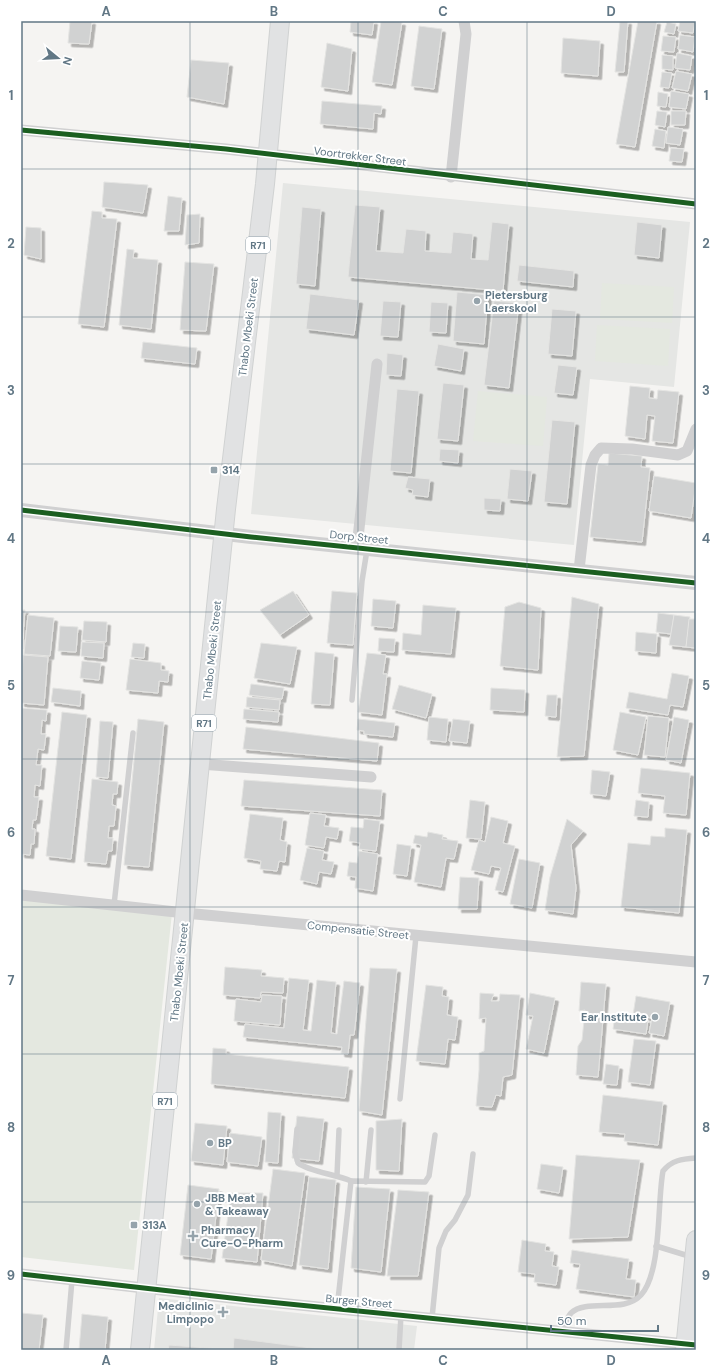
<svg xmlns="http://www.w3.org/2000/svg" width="717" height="1371" viewBox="0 0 717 1371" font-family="'DM Sans',sans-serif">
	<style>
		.built { fill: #e5e6e4 }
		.green { fill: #e4e8e0 }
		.building { fill: #d1d2d2; stroke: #e4e4e2; filter: url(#shadow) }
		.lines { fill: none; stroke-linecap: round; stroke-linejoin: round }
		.primary-casing { stroke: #d0d2d2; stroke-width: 20 }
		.service { stroke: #d0d0d1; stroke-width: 5.5 }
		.minor { stroke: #d0d0d1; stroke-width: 11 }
		.tertiary { stroke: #d0d0d1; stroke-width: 14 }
		.primary { stroke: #e1e2e3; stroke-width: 18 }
		.cycleway-casing { stroke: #fff; stroke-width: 8 }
		.cycleway { stroke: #1b5e20; stroke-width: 5 }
		.grid { fill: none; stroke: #617785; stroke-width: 1; stroke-opacity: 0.55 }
		.poi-dot { fill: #95a3ab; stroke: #fff; stroke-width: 1.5 }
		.labels { text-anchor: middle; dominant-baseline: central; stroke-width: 4; stroke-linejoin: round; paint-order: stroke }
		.shield { fill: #fff; stroke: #90a0aa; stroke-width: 1 }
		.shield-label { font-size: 10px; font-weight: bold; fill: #617785 }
		.street-label { font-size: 11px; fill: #617785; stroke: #fff }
		.poi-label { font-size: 11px; font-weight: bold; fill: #617785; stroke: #fff; text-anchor: start }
		.neatline { fill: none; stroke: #617785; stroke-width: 1.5 }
		.grid-label { font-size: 13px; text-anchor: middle; font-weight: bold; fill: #617785 }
	</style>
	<defs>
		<filter id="shadow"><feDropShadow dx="3.5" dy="3.5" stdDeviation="0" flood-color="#0004"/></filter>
	</defs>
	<rect width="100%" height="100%" fill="#f5f4f2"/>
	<g class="built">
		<path d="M283,183L690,222L674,387L590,379L574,545L251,514Z"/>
		<path d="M159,1298L417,1326L414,1350H154Z"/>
	</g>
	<g class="green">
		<path d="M602,283L674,287L672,323L600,319Z"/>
		<path d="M597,325L670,329L668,366L595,361Z"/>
		<path d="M478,391L547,397L543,446L473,441Z"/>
		<path d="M21,898L172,913L134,1270L21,1257Z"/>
	</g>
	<g class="building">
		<path d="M70,21H92L89,44L68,43Z"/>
		<path d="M351,21H374L372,35L350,32Z"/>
		<path d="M381,21L402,22L392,85L372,82Z"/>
		<path d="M620,21H628L624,72H615Z"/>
		<path d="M638,21H657L635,147L616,144Z"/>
		<path d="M680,21H695L693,33L678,31Z"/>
		<path d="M667,22L676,24L674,34L664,32Z"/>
		<path d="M419,26L442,29L434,89L411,86Z"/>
		<path d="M680,35L695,37L693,52L678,49Z"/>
		<path d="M663,36L676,37L674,52L661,51Z"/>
		<path d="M563,38L600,41L598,76L561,73Z"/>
		<path d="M327,43L352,49L348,91L321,87Z"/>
		<path d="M677,53L692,56L690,70L675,68Z"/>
		<path d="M662,55L673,56V70L662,69Z"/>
		<path d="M191,60L229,63L224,104L187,97Z"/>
		<path d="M676,71L692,74L688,91L672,88Z"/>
		<path d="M662,72L672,73L669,88L660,87Z"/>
		<path d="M671,91L689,94L686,109L669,107Z"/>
		<path d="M658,92L668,94L666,107L657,106Z"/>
		<path d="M322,101L382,106L381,114L374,113L373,129L320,124Z"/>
		<path d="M657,111L667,112L665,127L655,125Z"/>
		<path d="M671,111H686L685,125H671Z"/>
		<path d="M668,127L683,129L680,145L666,143Z"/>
		<path d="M655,129L666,131L664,148L652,146Z"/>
		<path d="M671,148L684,149L682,162L669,161Z"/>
		<path d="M104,182L148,185L143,213L102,207Z"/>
		<path d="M168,196L182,198L179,231H164Z"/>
		<path d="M355,205L380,207L376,251L403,253L406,229L426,231L425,251L451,253L453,232L473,234L471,259L488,260L492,222L509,224L503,291L348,277Z"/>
		<path d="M302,207L321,209L315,286L296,284Z"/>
		<path d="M92,211L102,212V218L117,219L104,327L78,324Z"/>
		<path d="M200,214L199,243L185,245L187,215Z"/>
		<path d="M637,222L662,225L659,258L634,255Z"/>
		<path d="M26,227L41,228V259L24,255Z"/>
		<path d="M127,249L134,250L133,258L158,260L151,329L119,325Z"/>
		<path d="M185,262L214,264L206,331L180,330Z"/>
		<path d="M519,265L574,271L573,287L517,281Z"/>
		<path d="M457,292L488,295L484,344L453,341Z"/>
		<path d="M310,294L359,300L354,335L306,329Z"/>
		<path d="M383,301L401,302L398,337L380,336Z"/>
		<path d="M494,301L519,303L509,388L484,385Z"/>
		<path d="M431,302L448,303L446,333L429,332Z"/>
		<path d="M552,309L576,311L572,356L548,354Z"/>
		<path d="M143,342L197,348L195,364L141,358Z"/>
		<path d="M438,344L464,349L461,371L434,366Z"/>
		<path d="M387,353L403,355L401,376L386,375Z"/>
		<path d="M558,365L577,367L573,395L554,393Z"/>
		<path d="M443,383L464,385L458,441L437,439Z"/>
		<path d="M630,386L650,388L649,398L657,399L658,390L679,392L673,443L652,441L655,416L647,415L645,439L625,436Z"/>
		<path d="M397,389L419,391L411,473L390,471Z"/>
		<path d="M552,420L575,422L567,504L544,502Z"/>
		<path d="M440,449L459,450L458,463L439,461Z"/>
		<path d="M609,453L642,456L641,467L650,468L642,542L590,537L598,464L608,465Z"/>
		<path d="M510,469L532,471L528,501L507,499Z"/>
		<path d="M654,476L696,483L691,518L649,511Z"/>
		<path d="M408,477L430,479L428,497L412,495L413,490L405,488Z"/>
		<path d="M484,498L501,499L500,511L484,510Z"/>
		<path d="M293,591L309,615L280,635L260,610Z"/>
		<path d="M332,591L357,593L353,645L327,643Z"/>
		<path d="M572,597L599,604L584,756L557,757Z"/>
		<path d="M373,599L396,601L393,628L371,626Z"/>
		<path d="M519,602L541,608L538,670L500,666L505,607Z"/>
		<path d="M423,605L456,608L451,654L402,650L403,633L421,635Z"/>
		<path d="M21,610H25L21,656Z"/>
		<path d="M658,613L674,615L671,634L656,632Z"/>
		<path d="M28,615L54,618L50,656L24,654Z"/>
		<path d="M674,615L690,617L686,647L669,645Z"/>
		<path d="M689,619H696V648L686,647Z"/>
		<path d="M84,621L107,622L106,642L82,640Z"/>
		<path d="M60,626L78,627L76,652L58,651Z"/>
		<path d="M636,632L657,634L656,653L635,651Z"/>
		<path d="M379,638L395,639L394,652L378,651Z"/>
		<path d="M82,642L104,643L103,658L81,656Z"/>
		<path d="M133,643L145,644L144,658L131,657Z"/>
		<path d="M261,643L297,647L290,684L254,678Z"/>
		<path d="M315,652L334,654L330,705L311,704Z"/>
		<path d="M367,653L386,655L383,674H387L382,715L358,712Z"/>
		<path d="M23,655L48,657L44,705L21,703Z"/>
		<path d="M130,659L161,663V670L169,671L168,682L159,681L158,693L126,690Z"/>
		<path d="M82,661L101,663L99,680L80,678Z"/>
		<path d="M672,673L689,676L683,707L670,705L668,715L626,708L629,692L667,699Z"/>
		<path d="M251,684L284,688L282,699L249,695Z"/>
		<path d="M399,685L432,694L426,718L392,709Z"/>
		<path d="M53,688L81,691L80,706L51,702Z"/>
		<path d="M491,688L525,690L524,712L490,710Z"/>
		<path d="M547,695H557L556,717L545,716Z"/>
		<path d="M247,697L280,700L279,710L246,707Z"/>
		<path d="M21,708L47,710L46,721L42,720L41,734H46L44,750L38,749L36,765H42L40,786L35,785L34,797H39L36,820H33L32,829H35L34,844H31L30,855L21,854Z"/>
		<path d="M244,709L279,712L278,722L243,719Z"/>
		<path d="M62,712L87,715L71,859L46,856Z"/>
		<path d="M620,712L646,717L638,755L613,750Z"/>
		<path d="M648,716L669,718L665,757L644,755Z"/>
		<path d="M429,717L448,719L446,742L427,740Z"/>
		<path d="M674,717L689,720L681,763L666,760Z"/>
		<path d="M138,719L164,722L149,867L124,865Z"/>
		<path d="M358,719L395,723L393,737L364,734V731L357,730Z"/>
		<path d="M453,719L470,721L467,743L449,741Z"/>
		<path d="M100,721L113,722L108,778L96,777Z"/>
		<path d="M246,727L379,743L377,761L243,749Z"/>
		<path d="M641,768L690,773L686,815L663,813L665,796L638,793Z"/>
		<path d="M592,770L610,772L606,796L590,794Z"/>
		<path d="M92,779L118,782L117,794H113L112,805L116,806L114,826H109L108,838H113L112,851H108L106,864L84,862Z"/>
		<path d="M244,780L382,790L380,816L241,806Z"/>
		<path d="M470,800L485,802L481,839L466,838Z"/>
		<path d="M636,800L649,802L648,817L634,816Z"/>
		<path d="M310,813L326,815L324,826L339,828L337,839L326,837L324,848L305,845Z"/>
		<path d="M250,814L283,818L280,840L287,842L285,862L279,861L277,871L260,869L261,861L244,858Z"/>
		<path d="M491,817L508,821L503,843L515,846L503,892L495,890L501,868L491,866L489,874L471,870L479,840L485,842Z"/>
		<path d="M364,819L380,821L376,851L359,849L360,843L349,841L351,827L363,828Z"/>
		<path d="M567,819L583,831L571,845L576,888L573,914L545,910L550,877Z"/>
		<path d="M665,828L687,830L679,913L621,907L628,843L650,845L651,836L665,837Z"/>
		<path d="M428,832L443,835L442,839L458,841L454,859L446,858L441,887L414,882L421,845L413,843L415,835L427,837Z"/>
		<path d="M397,844L411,846L407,876L393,874Z"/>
		<path d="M307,848L324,851L322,860L334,862L331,874L319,872L317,884L300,880Z"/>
		<path d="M359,851L378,854L373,891L355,888L356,877L347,876L349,862L357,863Z"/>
		<path d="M519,859L540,863L532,908L510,904Z"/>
		<path d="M460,877L479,878L477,909H458Z"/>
		<path d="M225,967L262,970L261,976L284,978L283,993L261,992L260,998L223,995Z"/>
		<path d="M370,968L397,969L382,1115L359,1111Z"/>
		<path d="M289,978L309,980L303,1030L311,1031L317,980L336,982L331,1033L337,1034L344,981L360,983L354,1035H350L348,1054L341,1053L342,1047L243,1037L245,1024L284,1028Z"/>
		<path d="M581,982L606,984L598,1077L576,1075L578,1046L582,1040L585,1010L579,1011Z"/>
		<path d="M426,985L443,987L442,996L449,997L447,1015L458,1017L455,1040L448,1039L445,1064L416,1061Z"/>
		<path d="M480,993L494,994L491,1001H499L500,994L520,995L512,1075L503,1077L501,1096L496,1095L492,1107L476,1106L479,1070V1053L484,1051L486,1018L479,1019Z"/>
		<path d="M530,993L555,998L544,1053L526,1049L533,1016L526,1015Z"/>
		<path d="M262,995L282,996L280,1025L234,1021L236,999L261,1002Z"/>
		<path d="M636,996L670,1002L664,1036L649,1033L652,1018L633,1015Z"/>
		<path d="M615,1015L648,1020L646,1034L613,1029Z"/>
		<path d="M634,1039L656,1041L650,1085L628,1082Z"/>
		<path d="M213,1048L226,1049V1054L349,1067L345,1098L211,1084Z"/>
		<path d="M606,1064L619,1066L617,1085L603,1084Z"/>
		<path d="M603,1095L663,1102L658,1145L624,1141L625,1134L599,1132Z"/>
		<path d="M268,1112L281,1113L278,1163L265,1162Z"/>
		<path d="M297,1116L324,1119L319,1161L292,1158Z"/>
		<path d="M402,1119L399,1171L376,1170V1121Z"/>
		<path d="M195,1123L227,1126L223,1165L191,1161Z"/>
		<path d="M230,1133L262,1137L258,1166L227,1162Z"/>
		<path d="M576,1155L640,1160L628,1237L569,1239Z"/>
		<path d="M541,1164L563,1167L559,1193L537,1189Z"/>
		<path d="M273,1169L305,1173L292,1266L261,1260Z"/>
		<path d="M309,1177L336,1180L328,1269L299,1265Z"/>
		<path d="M188,1185L219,1189L211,1259L180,1255Z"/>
		<path d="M356,1187L390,1189L381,1272L351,1268Z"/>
		<path d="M398,1190L429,1192L418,1276H387Z"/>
		<path d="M231,1193H263L257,1262L222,1258Z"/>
		<path d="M522,1240L546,1244L545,1251L554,1252L552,1266L559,1267L556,1285L534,1282L535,1274L518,1272Z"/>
		<path d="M572,1250L629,1259L626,1279L636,1280L634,1297L576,1289L580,1264L570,1263Z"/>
		<path d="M21,1313L43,1315L39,1350H21Z"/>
		<path d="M82,1314L108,1317L105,1350H79Z"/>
		<path d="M234,1338L319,1349V1350H168L169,1345L233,1350Z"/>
	</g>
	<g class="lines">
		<defs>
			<g id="primary">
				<path d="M140,1350L226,509L265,184L280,21"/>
				<path d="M685,1350L696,1240"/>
			</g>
		</defs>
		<use href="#primary" class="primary-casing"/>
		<g class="service">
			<path d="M352,700L362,581L367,550"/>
			<path d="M114,905L133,733"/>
			<path d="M400,1099L416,936"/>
			<path d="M297,1129L295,1152L298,1163C310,1172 335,1174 351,1181"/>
			<path d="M337,1175L339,1130"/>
			<path d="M366,1182L371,1130"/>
			<path d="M656,1246L692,1257"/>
			<path d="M337,1309L351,1181L425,1182L429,1176L435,1135"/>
			<path d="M432,1318L439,1248L446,1231L455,1220L468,1195L473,1154"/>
			<path d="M560,1331C564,1326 567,1318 571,1313C587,1298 624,1314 641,1295C662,1272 657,1202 663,1171C672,1160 682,1159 696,1158"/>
			<path d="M66,1350L72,1280"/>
			<path d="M399,1350L401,1315"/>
		</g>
		<g class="minor">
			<path d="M21,130L226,149L696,204"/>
			<path d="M451,177L466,34L464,21"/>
			<path d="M357,547L377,364"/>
			<path d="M579,570L591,465L595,455L601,448L632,449L678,455L687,451L696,429"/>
			<path d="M200,764L371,777"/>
			<path d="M21,895L185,913L696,962"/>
			<path d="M21,1274L249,1300L696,1345"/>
		</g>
		<path class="tertiary" d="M21,510L251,537L696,583"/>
		<use href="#primary" class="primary"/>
		<defs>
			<g id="cycleway">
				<path d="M21,130L226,149L696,204"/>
				<path d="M21,510L251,537L696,583"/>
				<path d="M21,1274L249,1300L696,1345"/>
			</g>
		</defs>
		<use href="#cycleway" class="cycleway-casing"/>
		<use href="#cycleway" class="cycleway"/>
	</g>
	<path class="grid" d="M190,21V1350M358,21V1350M527,21V1350M21,169H696M21,317H696M21,464H696M21,612H696M21,759H696M21,907H696M21,1054H696M21,1202H696"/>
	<g class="poi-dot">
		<circle cx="477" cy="301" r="4"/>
		<rect x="210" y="466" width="8" height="8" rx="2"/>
		<circle cx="655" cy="1017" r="4"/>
		<circle cx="210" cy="1143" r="4"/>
		<circle cx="197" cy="1204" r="4"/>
		<rect x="130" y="1221" width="8" height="8" rx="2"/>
		<path d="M191 1230h4v4h4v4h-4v4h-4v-4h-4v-4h4z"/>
		<path d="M221 1306h4v4h4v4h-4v4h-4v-4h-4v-4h4z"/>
	</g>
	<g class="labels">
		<g class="shield">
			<rect x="246" y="237" width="24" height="16" rx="3"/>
			<rect x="192" y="715" width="24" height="16" rx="3"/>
			<rect x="153" y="1093" width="24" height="16" rx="3"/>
		</g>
		<g class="shield-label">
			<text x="258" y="245">R71</text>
			<text x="204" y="723">R71</text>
			<text x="165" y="1101">R71</text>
		</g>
		<g class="street-label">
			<text transform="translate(360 156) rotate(7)">Voortrekker Street</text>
			<text transform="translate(248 327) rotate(-83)">Thabo Mbeki Street</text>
			<text transform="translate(359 537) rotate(6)">Dorp Street</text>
			<text transform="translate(212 650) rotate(-84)">Thabo Mbeki Street</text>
			<text transform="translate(358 930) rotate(6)">Compensatie Street</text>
			<text transform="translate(179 972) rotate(-84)">Thabo Mbeki Street</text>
			<text transform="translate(359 1301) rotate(5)">Burger Street</text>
		</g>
		<g class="poi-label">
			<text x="485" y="295">Pietersburg<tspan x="485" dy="13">Laerskool</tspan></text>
			<text x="222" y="470">314</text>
			<text x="647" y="1017" text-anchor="end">Ear Institute</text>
			<text x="218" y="1143">BP</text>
			<text x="205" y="1198">JBB Meat<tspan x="205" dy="13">&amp; Takeaway</tspan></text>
			<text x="142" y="1225">313A</text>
			<text x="201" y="1230">Pharmacy<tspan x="201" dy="13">Cure-O-Pharm</tspan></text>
			<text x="214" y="1306" text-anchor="end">Mediclinic<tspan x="214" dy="13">Limpopo</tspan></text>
		</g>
	</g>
	<rect width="717" height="1371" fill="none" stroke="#ffffff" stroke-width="44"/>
	<g transform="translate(58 58) rotate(108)" stroke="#ffffff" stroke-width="3" paint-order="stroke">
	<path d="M0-3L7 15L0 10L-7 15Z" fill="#617785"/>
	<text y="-6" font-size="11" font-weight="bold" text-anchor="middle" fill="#617785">N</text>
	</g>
	<path d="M551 1325v6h107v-6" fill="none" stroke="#617785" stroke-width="2"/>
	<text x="557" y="1325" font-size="12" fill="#617785" stroke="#ffffff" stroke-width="3" paint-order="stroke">50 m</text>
	<rect x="22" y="22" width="673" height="1327" class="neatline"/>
	<g class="grid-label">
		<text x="106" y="16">A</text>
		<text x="274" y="16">B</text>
		<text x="443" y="16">C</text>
		<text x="611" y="16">D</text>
		<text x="11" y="100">1</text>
		<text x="706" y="100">1</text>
		<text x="11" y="248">2</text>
		<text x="706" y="248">2</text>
		<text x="11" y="395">3</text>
		<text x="706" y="395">3</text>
		<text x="11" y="543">4</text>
		<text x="706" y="543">4</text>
		<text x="11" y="690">5</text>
		<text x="706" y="690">5</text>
		<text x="11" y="837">6</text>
		<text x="706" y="837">6</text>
		<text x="11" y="985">7</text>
		<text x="706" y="985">7</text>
		<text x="11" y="1132">8</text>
		<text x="706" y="1132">8</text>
		<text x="11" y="1280">9</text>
		<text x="706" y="1280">9</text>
		<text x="106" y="1365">A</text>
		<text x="274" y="1365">B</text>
		<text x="443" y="1365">C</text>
		<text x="611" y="1365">D</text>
	</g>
</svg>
